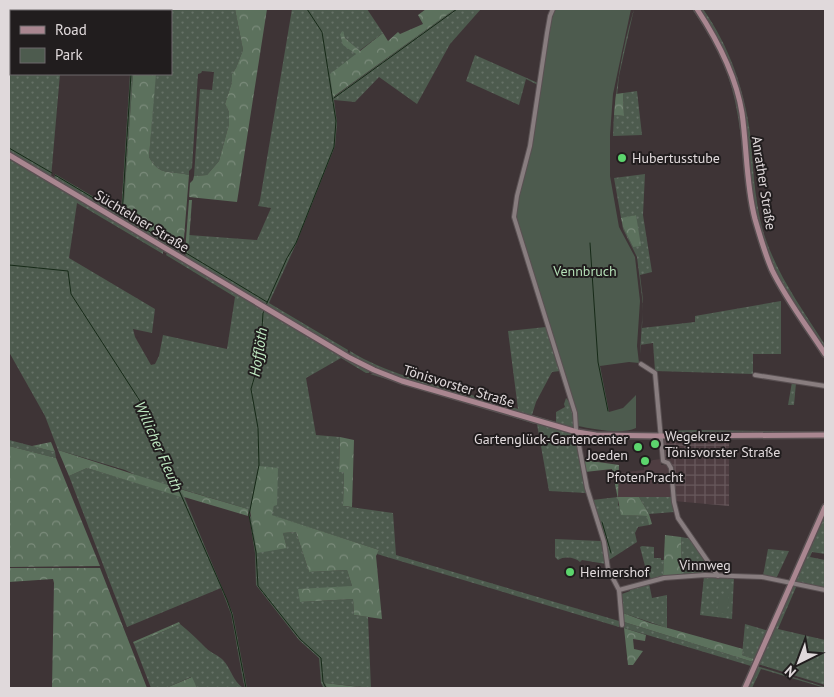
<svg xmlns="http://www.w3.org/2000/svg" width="834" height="697" viewBox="0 0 834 697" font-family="'PT Sans',sans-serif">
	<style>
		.built { fill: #4e3d41 }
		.industrial { fill: url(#industrial-grid) }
		.grass { fill: url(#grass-dots); fill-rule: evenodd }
		.forest { fill: url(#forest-crowns) }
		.park { fill: #4d5b4e }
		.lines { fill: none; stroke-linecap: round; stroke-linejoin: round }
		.stream { stroke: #172a18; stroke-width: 1 }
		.street-casing { stroke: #595052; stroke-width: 6 }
		.secondary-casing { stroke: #595052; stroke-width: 8 }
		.street { stroke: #887d7f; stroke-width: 4 }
		.secondary { stroke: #a98690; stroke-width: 5 }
		.poi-dot { fill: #5cd56d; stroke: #211d1e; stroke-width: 2 }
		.labels { text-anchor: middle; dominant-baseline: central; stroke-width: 4; stroke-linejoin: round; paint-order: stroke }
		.poi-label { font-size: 14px; fill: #e0d9db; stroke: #211d1e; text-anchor: start }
		.street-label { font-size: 14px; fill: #e0d9db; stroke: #211d1e }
		.park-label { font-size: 14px; fill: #b4dfb7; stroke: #211d1e }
		.water-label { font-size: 15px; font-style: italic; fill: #c0ebc3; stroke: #211d1e }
	</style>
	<defs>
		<pattern id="industrial-grid" width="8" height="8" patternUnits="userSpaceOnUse" patternTransform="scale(1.25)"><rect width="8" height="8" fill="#4e3d41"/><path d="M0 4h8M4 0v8" fill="none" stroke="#67585c"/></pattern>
		<pattern id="grass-dots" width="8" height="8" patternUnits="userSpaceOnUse" patternTransform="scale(1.25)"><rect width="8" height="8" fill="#4d5b4e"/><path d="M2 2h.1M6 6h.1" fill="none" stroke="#667267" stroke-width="1.8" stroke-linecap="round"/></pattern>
		<pattern id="forest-crowns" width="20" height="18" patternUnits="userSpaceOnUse" patternTransform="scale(1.25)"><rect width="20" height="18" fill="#5c715d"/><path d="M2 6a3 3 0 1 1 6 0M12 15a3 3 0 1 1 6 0" fill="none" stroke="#7b8b7b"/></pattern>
	</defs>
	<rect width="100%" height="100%" fill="#3e3436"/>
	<path class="built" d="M661,459V465H668L669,469L672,497H618V473L644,470V464L653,460Z"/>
	<path class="industrial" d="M662,439L729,440V506L674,501L672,469L664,460Z"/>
	<g class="grass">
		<path d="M165,9H235L243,50L236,68L232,74V82L225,104L229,112V124L219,161L207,175L194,176L200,89L212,90L214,72L202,71L201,73L198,74L192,168L189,171V175C170,170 160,177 149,157L155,76L156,74H171V11H165Z"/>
		<path d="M292,9H367L383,33L359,51L340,33L356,54L334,97L455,9H481L450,44L417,104L379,77L355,102L334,100L337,123L335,146L296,244L269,303L348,350L347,355L370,371L369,373H366L341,358L306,378L316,435L340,437L339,471L344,472L343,506L393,513L396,555L619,621V627L377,554L379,550L271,515L274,506L259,467L250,510V516L287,548L283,533L296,532L309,572L347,570L352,586L300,602L353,599L354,615L368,617L371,688L325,683L327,688L323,687L321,683L319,658L299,640L256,585L255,553L248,509L181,489L233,614L247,688H245L243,680L231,614L221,588L127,627L69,476L87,468L180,496L125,470L58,450L45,416L9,352V157L163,249V254L77,203L69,258L155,309L152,333L133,329L135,337L151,365L155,364L159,356L163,335L227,349L235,297L166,255L167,253H170L188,259L186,257L185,252L188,253L189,235L257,240L271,208L258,206L260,200Z"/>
		<path d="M634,9L619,76L615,115L624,116L623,93L637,91L642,135L613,136C614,94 622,49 634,9Z"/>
		<path d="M692,9H695L702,20L724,59L735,93L739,111L750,196L762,248L800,319L825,357V359C798,318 768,278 755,229C744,187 744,143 735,101C728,67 712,37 692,9Z"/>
		<path d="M699,9H703C729,46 744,88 750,133C753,164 754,196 762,227C774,271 801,307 825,345V351L786,291L766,250L755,210L746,133L738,91Z"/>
		<path d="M475,55L538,83V86L536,84L526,79L519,105L466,81Z"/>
		<path d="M9,64H11V74H60L51,178L9,153Z"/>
		<path d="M130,74H133L123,215L183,251L180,254L54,180L55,174L121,213Z"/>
		<path d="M645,174L643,215L652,272L640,275L643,300L642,328L695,322V316L781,301V354H753V374L655,371L653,343L640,345V354L643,305L637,257L623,229L614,178ZM636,215L633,247L623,227L621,219Z"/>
		<path d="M546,327L560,371L552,372L536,402L532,415L556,422V412L565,407L564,404L566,398C573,404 574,419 574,428L572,429L469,399L468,394L518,409L508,331Z"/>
		<path d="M350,351C385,373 426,382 466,394V396L465,397L386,374L349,356Z"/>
		<path d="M376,373L534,422L535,424L370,374Z"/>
		<path d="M792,382L796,383L794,405H788Z"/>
		<path d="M539,423L576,434L587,493L549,491L537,424Z"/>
		<path d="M697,430L825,432V434H665L662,431Z"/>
		<path d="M579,435L659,438V439H601L579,436Z"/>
		<path d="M781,437L825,439H662V438Z"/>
		<path d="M9,440L55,452L56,458L9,446Z"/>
		<path d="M618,497V505L626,515L648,516L649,525L638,527L635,533L637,542L609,560L592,500Z"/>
		<path d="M639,497H672L674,512L649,514Z"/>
		<path d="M825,510V554L812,552L810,557L825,560V589L796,583L794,580Z"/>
		<path d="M681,537L692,539L709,564L705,574L682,575Z"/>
		<path d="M555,539L601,541L606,564L582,560L580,562C575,557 564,556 558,560L555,557Z"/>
		<path d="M642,546L654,547V558H661V560H664L663,577L651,580L648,570H646L640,547Z"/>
		<path d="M768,549L789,551L776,579L763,576Z"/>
		<path d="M704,576L734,577L732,619L700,615Z"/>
		<path d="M649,583L652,598L667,595V628L623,613L622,594L630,591V588Z"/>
		<path d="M792,585H797L778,629L825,640V685L758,664Z"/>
		<path d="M624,622L753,662L754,659L742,655L745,624L769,631L755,663L753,662L751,666L624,628Z"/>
		<path d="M180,624C190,632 198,640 206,648C211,653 218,655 223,660C230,667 233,681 243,688H197L191,677L166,688H151L134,644Z"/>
		<path d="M757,666L825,687V688L761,669L752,688H747Z"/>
	</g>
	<g class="forest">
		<path d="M235,9H267L237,202L189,197L190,183L193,180L194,176L207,175L219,161L229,124V112L225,104L232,82V74L236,68L243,50Z"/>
		<path d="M426,9H455L333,97L330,74L356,54L343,45L340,34L343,31L345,38L360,51L383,33L388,41L398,32L400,34L423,24L418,15Z"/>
		<path d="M133,74H156L149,157C160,177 170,170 189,175L183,251L123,215Z"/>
		<path d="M623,93L624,116L614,115L616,94Z"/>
		<path d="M189,200H192L188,254L185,252Z"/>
		<path d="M636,215L641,246L633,247L623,227L621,218Z"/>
		<path d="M340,437L354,440L352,507L343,506L344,472H339Z"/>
		<path d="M51,442L55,452L32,446Z"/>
		<path d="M9,446L56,458L100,566L9,567Z"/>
		<path d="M58,450L177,488L181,497L87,468L69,476Z"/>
		<path d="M584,460L619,465L618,497H639L649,514L652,524L649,525L647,516L621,515L612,469L585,472Z"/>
		<path d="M259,466L278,468L277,505L274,506L272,515L379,550L376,556L382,619L354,615L353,599L300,602L298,589L352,586L347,570L309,572L296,532L283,533L287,548L257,553L250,510Z"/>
		<path d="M180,489L248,509V516L184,497Z"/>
		<path d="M665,535L681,537L682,575L663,577Z"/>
		<path d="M9,568H100L147,688H52L54,583L53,579L9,582Z"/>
		<path d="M623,613L650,623L743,649L742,655L754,659L753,662L624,622Z"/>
		<path d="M179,622L180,624L134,644L133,642Z"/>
		<path d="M624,628L646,635L645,641L633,639L634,649L643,651L633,665H628Z"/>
		<path d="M192,677L197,688H166Z"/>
		<path d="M325,683L368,688H327Z"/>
	</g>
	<g class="park">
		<path d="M555,9H631L613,94L610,135V176L619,227L635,257L640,301L637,346L639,363L629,362L600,366L609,412L623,408L636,395V428C622,435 593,429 578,426L575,411L516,218L518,197L527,163L551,18Z"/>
		<path d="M719,594H729L727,614L717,613Z"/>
	</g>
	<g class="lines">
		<g class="stream">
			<path d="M136,11V9"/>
			<path d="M334,98L457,9"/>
			<path d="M9,148L52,173"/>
			<path d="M55,175L182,251"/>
			<path d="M122,215L131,74"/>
			<path d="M590,243L598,362L608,411"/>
			<path d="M186,253L267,302"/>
			<path d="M9,265L68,271L71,294L140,401L227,600L232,614L246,688"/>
			<path d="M266,305L287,258L296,243L334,147L336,121L322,32L307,9"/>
			<path d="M265,309L263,313L260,358L251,389L258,428L259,465L249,515L256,552L258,586L300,639L321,658L323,682L326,688"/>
			<path d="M602,522L611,553"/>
		</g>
		<defs>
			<g id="street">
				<path d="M553,9L550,16L547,33L530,146L517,196L514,217L575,413L576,429L587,488L604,542L608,569L619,590L622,625"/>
				<path d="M641,364L655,373L663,461L668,463L671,468L674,502L678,518L718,576"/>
				<path d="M755,375L825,386"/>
				<path d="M619,590L664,578L705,575L762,577L825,590"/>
			</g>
			<g id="secondary">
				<path d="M697,9C718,41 736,75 742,113C747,148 746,185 755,219C760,236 765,254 772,270C786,299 807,326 825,354"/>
				<path d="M9,155L348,357L374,370L402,381L577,432L596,435L661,436L825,435"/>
				<path d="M745,688L825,507"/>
			</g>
		</defs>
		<use href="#street" class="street-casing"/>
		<use href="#secondary" class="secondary-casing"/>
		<use href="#street" class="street"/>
		<use href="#secondary" class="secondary"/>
	</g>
	<g class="poi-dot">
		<circle cx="622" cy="158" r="5"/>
		<circle cx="655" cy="444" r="5"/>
		<circle cx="638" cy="447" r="5"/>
		<circle cx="645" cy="461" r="5"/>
		<circle cx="570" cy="572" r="5"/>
	</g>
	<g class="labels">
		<g class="poi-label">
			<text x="632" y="158">Hubertusstube</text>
			<text x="665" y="436">Wegekreuz<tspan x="665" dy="16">Tönisvorster Straße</tspan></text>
			<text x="628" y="439" text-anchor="end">Gartenglück-Gartencenter<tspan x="628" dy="16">Joeden</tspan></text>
			<text x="645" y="477" text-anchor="middle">PfotenPracht</text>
			<text x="580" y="572">Heimershof</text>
		</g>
		<g class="street-label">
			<text transform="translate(764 183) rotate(81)">Anrather Straße</text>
			<text transform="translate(142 221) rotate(31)">Süchtelner Straße</text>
			<text transform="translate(459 386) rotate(17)">Tönisvorster Straße</text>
			<text x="705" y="565">Vinnweg</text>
		</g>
		<g class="park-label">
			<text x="585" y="271">Vennbruch</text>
		</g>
		<g class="water-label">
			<text transform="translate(258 352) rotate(-81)">Hofflöth</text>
			<text transform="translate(159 446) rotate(66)">Willicher Fleuth</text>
		</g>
	</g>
	<rect width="834" height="697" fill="none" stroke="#e0d9db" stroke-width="20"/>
	<rect x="10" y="10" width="162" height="65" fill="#211d1e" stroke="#6d686a"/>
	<rect x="20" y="26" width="25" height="8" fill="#a98690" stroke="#6d686a"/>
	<text x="55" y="35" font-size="15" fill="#e0d9db">Road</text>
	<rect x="20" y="48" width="25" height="15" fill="#4d5b4e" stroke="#6d686a"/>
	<text x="55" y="60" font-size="15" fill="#e0d9db">Park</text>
	<g transform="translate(799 662) rotate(222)" stroke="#211d1e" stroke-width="4" paint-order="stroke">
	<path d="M0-4L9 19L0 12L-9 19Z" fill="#e0d9db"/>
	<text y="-8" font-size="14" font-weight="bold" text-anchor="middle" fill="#e0d9db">N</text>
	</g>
</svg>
